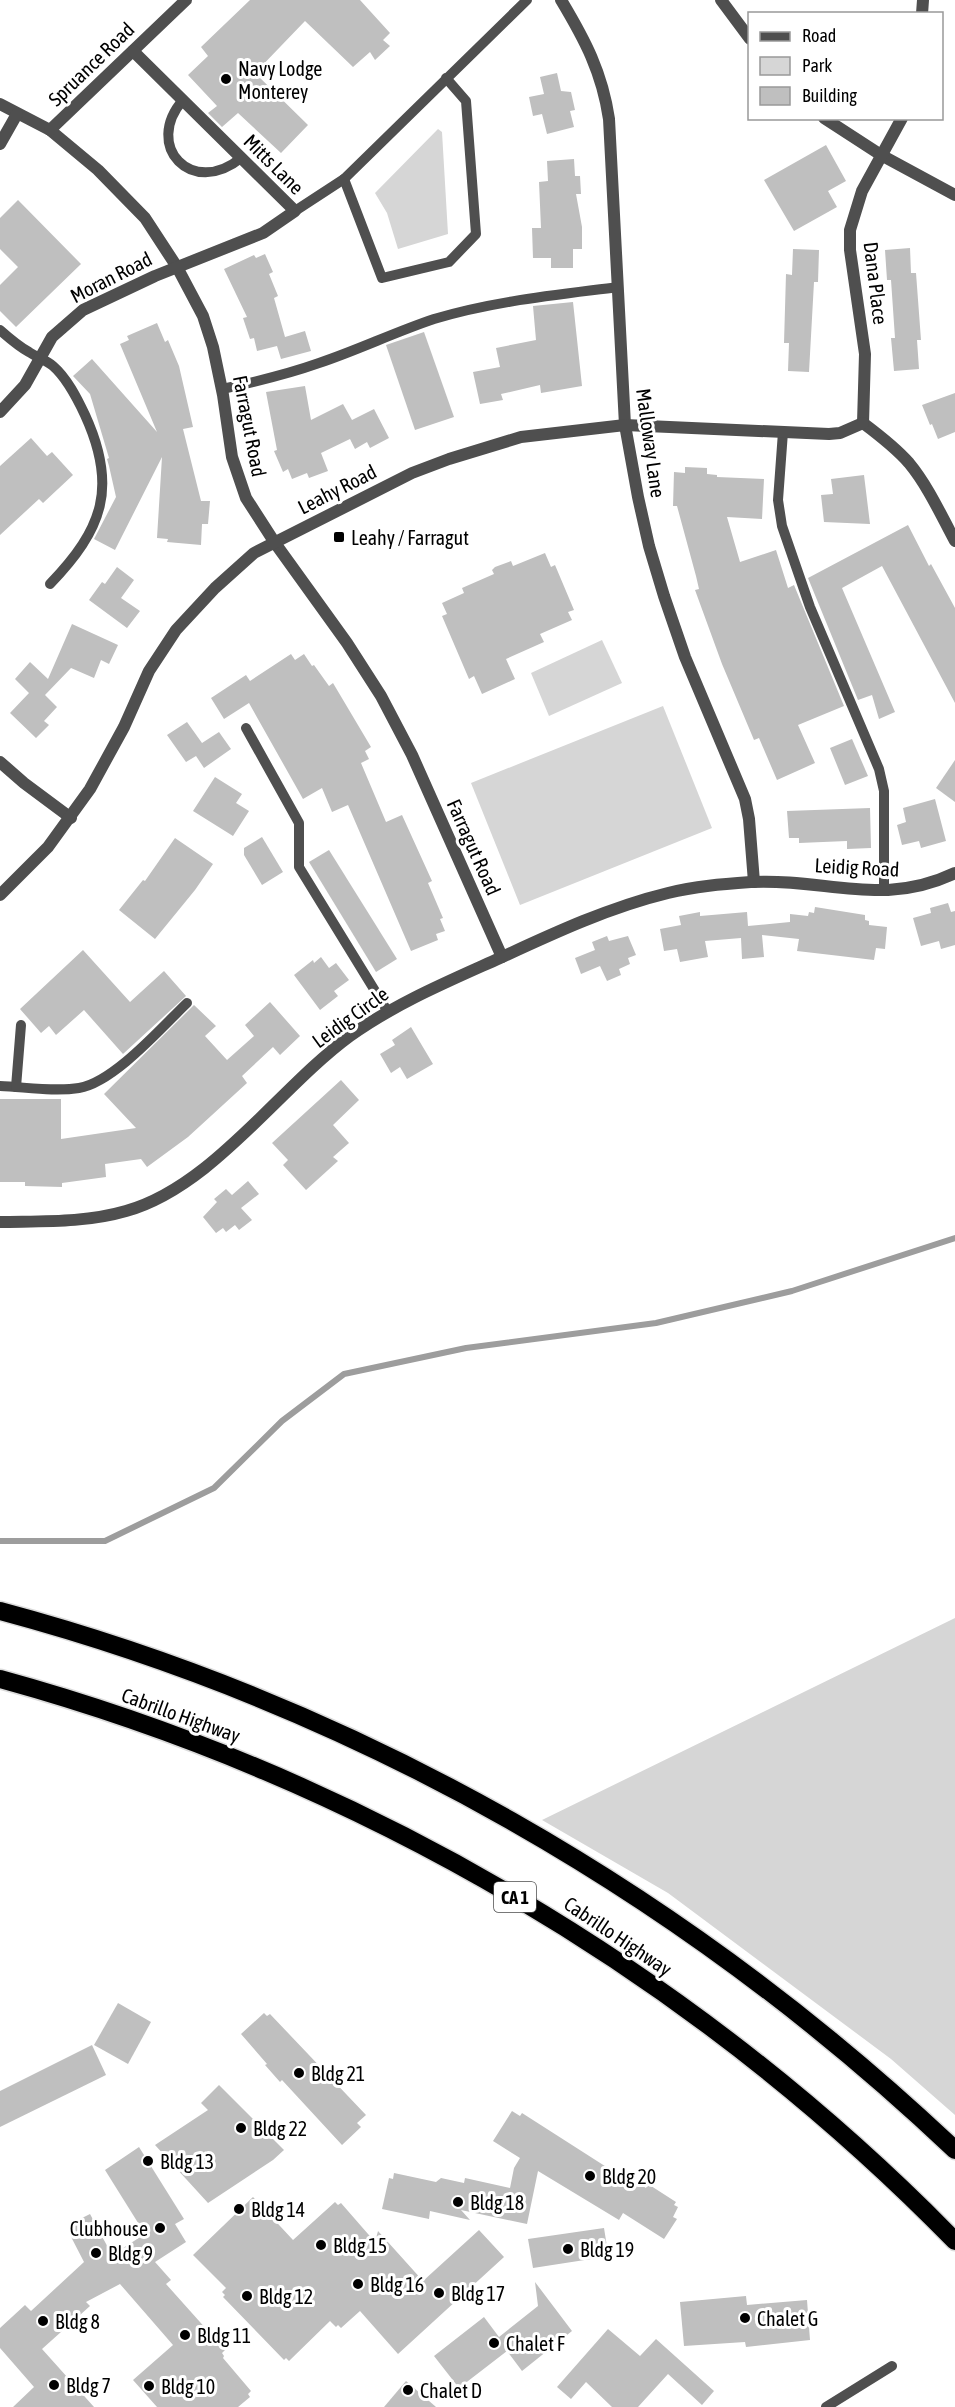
<svg xmlns="http://www.w3.org/2000/svg" width="955" height="2407" viewBox="0 0 955 2407" font-family="'Asap Condensed',sans-serif">
	<style>
		.green { fill: #d6d6d6 }
		.lines { fill: none; stroke-linecap: round; stroke-linejoin: round }
		.stream { stroke: #9d9d9d; stroke-width: 6 }
		.building { fill: #bfbfbf }
		.highway-casing { stroke: #dbdbdb; stroke-width: 21 }
		.lane { stroke: #4f4f4f; stroke-width: 10 }
		.street { stroke: #4f4f4f; stroke-width: 12 }
		.highway { stroke: #000; stroke-width: 18 }
		.poi-dot { fill: #000; stroke: #fff; stroke-width: 2 }
		.labels { text-anchor: middle; dominant-baseline: central; stroke-width: 6; stroke-linejoin: round; paint-order: stroke }
		.shield { fill: #fff; stroke: #4c4c4c; stroke-width: 1.5 }
		.shield-label { font-size: 18px; font-weight: bold; fill: #000 }
		.street-label { font-size: 20px; fill: #000; stroke: #fff }
		.poi-label { font-size: 20px; fill: #000; stroke: #fff; text-anchor: start }
	</style>
	<rect width="100%" height="100%" fill="#fff"/>
	<g class="green">
		<path d="M438,129L442,132L448,234L398,249L387,213L375,193Z"/>
		<path d="M602,640L622,683L549,716L531,673Z"/>
		<path d="M663,706L712,828L520,905L471,783Z"/>
		<path d="M955,1618V2115L891,2059L668,1893L542,1820Z"/>
	</g>
	<g class="lines">
		<path class="stream" d="M0,1541H105L214,1488L282,1421L344,1374L466,1348L656,1323L792,1291L955,1238"/>
	</g>
	<g class="building">
		<path d="M250,0H360L390,33L383,40L390,46L375,60L370,52L353,67L305,21L255,73L308,125L281,153L238,113L222,127L208,113L217,106L188,75L208,56L201,47Z"/>
		<path d="M557,73L561,91L571,92L575,110L570,111L574,127L547,134L542,114L533,116L529,97L544,94L540,77Z"/>
		<path d="M826,145L846,181L828,191L837,207L794,231L764,180Z"/>
		<path d="M574,159L575,176H580L581,194H576L582,227V249H573V268H551V258H533L532,228H541L539,182L548,181L547,161Z"/>
		<path d="M18,200L81,264L16,327L0,311V285L18,267L0,249V218Z"/>
		<path d="M910,248L911,273H916L921,340H917L919,369L894,371L891,338H895L891,280H887L885,250Z"/>
		<path d="M793,249L819,250L818,282H814L809,372L788,371L789,343H784L786,274L792,275Z"/>
		<path d="M265,254L273,272L269,274L278,296L274,298L285,337L305,331L311,351L281,359L277,346L257,351L254,338L250,339L243,318L247,317L224,269L254,255L256,258Z"/>
		<path d="M573,302L582,386L541,393L540,385L501,394L503,400L480,404L473,372L500,367L496,348L536,340L533,306Z"/>
		<path d="M157,323L165,342L168,340L179,366L193,427L183,429L201,501H210L208,524H202L201,545L167,542L168,539L157,538L162,457L115,550L94,539L116,497L109,466L107,459L109,458L90,394L73,376L92,359L157,432L120,344L129,340L127,336Z"/>
		<path d="M424,332L454,417L415,430L386,345Z"/>
		<path d="M305,386L311,420L343,404L352,420L374,409L389,438L370,448L367,442L355,449L350,439L321,453L328,471L309,478L307,473L292,479L288,469L283,472L274,451L277,450L266,392Z"/>
		<path d="M955,393V432L938,439L932,424L930,425L922,405Z"/>
		<path d="M31,438L47,456L52,452L73,475L43,503L39,499L0,535V466Z"/>
		<path d="M685,467L707,468V474L717,475V477L764,479L762,519L727,517L740,562L776,550L788,588L794,585L844,706L798,725L815,763L777,780L759,738L754,740L722,664L695,590L699,589L696,576L677,506H673L674,472L685,473Z"/>
		<path d="M864,475L870,524L824,522L821,495L833,494L831,479Z"/>
		<path d="M908,525L929,566L931,564L955,608V703L882,566L842,588L895,712L879,719L872,695L858,700L808,578Z"/>
		<path d="M545,553L551,567L555,565L574,610L568,612L572,620L540,634L544,642L506,659L515,679L482,694L474,676L469,679L442,616L447,614L442,603L464,593L462,588L494,574L492,570L495,567L511,561L513,566Z"/>
		<path d="M117,567L134,580L121,598L140,611L127,628L89,600L102,582L105,584Z"/>
		<path d="M72,624L118,645L109,664L101,660L94,678L71,668L45,695L57,707L44,721L49,725L36,738L10,713L29,693L15,679L30,662L48,679Z"/>
		<path d="M291,654L295,660L304,654L312,666L314,665L329,686L333,683L371,747L365,751L369,759L361,763L386,822L402,815L432,881L428,883L443,918L440,919L445,931L436,934L438,940L411,951L348,805L332,812L322,788L303,799L249,703L224,719L211,698L246,675L250,681Z"/>
		<path d="M187,722L202,743L219,732L231,749L204,768L196,756L186,762L167,735Z"/>
		<path d="M852,739L868,776L845,785L830,748Z"/>
		<path d="M955,760V802L936,788Z"/>
		<path d="M215,777L242,794L236,803L249,811L233,836L193,811Z"/>
		<path d="M935,799L946,841L921,848L919,841L902,845L897,825L906,822L903,808Z"/>
		<path d="M870,808L871,848L847,849V841L799,843V838H789L787,811Z"/>
		<path d="M262,837L283,872L262,885L244,855V848Z"/>
		<path d="M175,838L213,864L195,890L155,939L119,910L143,880L145,881Z"/>
		<path d="M329,850L397,959L376,972L309,862Z"/>
		<path d="M948,903L951,912L955,911V945L941,949L939,941L921,946L913,918L931,913L930,908Z"/>
		<path d="M815,907L865,915V920L869,921V925L887,927L885,949L876,948L874,960L840,956L797,951L799,939L762,935L764,957L742,959L741,938L705,941L708,957L680,962L677,949L664,951L660,929L681,925L679,916L700,912V916L747,912L748,926L790,922V914L808,916L809,912L814,913Z"/>
		<path d="M607,936L609,941L628,936L636,955L628,958L630,964L619,969L621,975L607,981L600,966L581,974L575,958L595,950L592,942Z"/>
		<path d="M83,950L130,1002L164,971L186,996L123,1054L84,1010L56,1035L49,1026L41,1033L20,1009Z"/>
		<path d="M321,957L329,968L336,963L349,980L334,991L338,996L320,1010L294,975L313,960L314,963Z"/>
		<path d="M270,1002L300,1036L280,1055L273,1047L242,1076L247,1083L188,1137L147,1167L141,1159L105,1164L106,1177L62,1183V1187L25,1186V1182H0V1099H61V1139L136,1128L104,1094L194,1005L216,1026L205,1036L227,1060L254,1036L245,1025Z"/>
		<path d="M411,1027L433,1064L407,1079L400,1067L391,1073L380,1054L395,1045L392,1040Z"/>
		<path d="M341,1080L359,1100L333,1125L349,1143L333,1157L338,1161L306,1190L283,1165L288,1160L272,1143Z"/>
		<path d="M248,1181L259,1194L241,1208L252,1220L239,1230L235,1225L226,1232L223,1228L216,1233L203,1217L217,1202L214,1199L226,1189L232,1195Z"/>
		<path d="M118,2003L151,2022L128,2064L94,2045Z"/>
		<path d="M264,2013L267,2016L270,2014L366,2115L357,2123L361,2127L342,2145L282,2080L280,2082L265,2065L267,2064L241,2034Z"/>
		<path d="M92,2045L106,2075L0,2127V2091Z"/>
		<path d="M219,2085L284,2150L273,2160L208,2203L155,2145L208,2110L201,2103Z"/>
		<path d="M512,2111L520,2116L522,2113L622,2177L624,2175L646,2188L648,2184L676,2202L674,2205L678,2207L673,2217L677,2219L664,2239L623,2213L619,2220L538,2171L527,2224L461,2210L470,2220L430,2211L429,2219L382,2209L389,2178L393,2179L394,2173L436,2182L441,2178L464,2183L465,2178L510,2188L514,2168L520,2158L493,2141Z"/>
		<path d="M139,2147L184,2219L175,2224L186,2242L155,2262L171,2280L166,2284L225,2350L222,2353L224,2356L223,2358L251,2391L248,2394L250,2397L238,2407H157L133,2380L173,2345L120,2284L86,2302L90,2306L42,2349L94,2407H13L34,2387L0,2348V2328L25,2305L31,2311L84,2262L68,2231L71,2230L68,2225L90,2214L112,2255L145,2234L105,2170Z"/>
		<path d="M253,2197L293,2240L335,2202L338,2205L341,2203L375,2242L378,2231L423,2281L479,2230L504,2257L398,2354L360,2311L341,2328L338,2325L336,2327L330,2321L289,2361L286,2358L284,2360L223,2297L225,2295L222,2292L226,2288L193,2255Z"/>
		<path d="M604,2228L608,2253L603,2254L604,2257L533,2268L528,2239Z"/>
		<path d="M535,2282L572,2331L522,2371L507,2351L459,2388L434,2356L484,2317L499,2337L538,2306Z"/>
		<path d="M746,2296L747,2305L807,2300L810,2340L746,2347L745,2342L684,2346L680,2302Z"/>
		<path d="M608,2329L640,2356L656,2339L714,2391L702,2405L668,2374L638,2407H612L586,2382L571,2399L557,2387Z"/>
		<path d="M406,2381L436,2407H384Z"/>
	</g>
	<g class="lines">
		<defs>
			<g id="highway">
				<path d="M0,1611C359,1707 686,1895 955,2150"/>
				<path d="M0,1679C361,1778 694,1974 955,2241"/>
			</g>
		</defs>
		<use href="#highway" class="highway-casing"/>
		<g class="lane">
			<path d="M183,100C143,146 192,198 241,158"/>
			<path d="M344,179L382,278L449,262L476,234L466,101L446,78"/>
			<path d="M295,211L344,179L527,0"/>
			<path d="M0,330C9,338 18,346 29,352C36,357 46,360 53,366C67,378 77,398 85,415C118,487 103,529 50,584"/>
			<path d="M222,389C255,382 288,374 319,363C358,350 395,332 434,319C494,301 556,295 618,287"/>
			<path d="M783,432L778,500L782,526L810,607L879,769L884,791V891"/>
			<path d="M246,728L299,823V867L388,1012"/>
			<path d="M0,1086C25,1087 54,1092 79,1088C114,1082 161,1028 187,1003"/>
			<path d="M16,1087L21,1025"/>
			<path d="M826,2407L892,2366"/>
		</g>
		<g class="street">
			<path d="M561,0C585,40 602,72 609,119L625,425L638,497L649,546L664,596L685,657L745,799L749,819L754,882"/>
			<path d="M721,0L750,39"/>
			<path d="M922,14L923,0"/>
			<path d="M0,104L50,130L98,170L145,218L177,267L203,316L213,347L223,395L232,457L246,498L275,543L347,643L381,696L412,755L502,957"/>
			<path d="M824,118L881,155L955,195"/>
			<path d="M50,130L186,0"/>
			<path d="M0,144L17,114"/>
			<path d="M0,412L25,385L52,337L83,310L155,276L263,233L295,211L133,51"/>
			<path d="M863,423L865,354L850,250V230L862,191L902,118"/>
			<path d="M863,423C879,435 896,448 909,463C928,486 941,515 955,541"/>
			<path d="M0,762L24,783L71,818"/>
			<path d="M0,895L48,847L90,789L124,727L149,671L176,630L215,588L254,553L412,473L449,459L521,437L625,425L829,434L840,433L863,423"/>
			<path d="M0,1222C42,1221 85,1223 126,1211C212,1187 279,1088 350,1036C396,1003 449,981 500,958C554,933 610,907 668,893C695,886 724,884 752,882C826,878 882,908 955,873"/>
		</g>
		<use href="#highway" class="highway"/>
	</g>
	<g class="poi-dot">
		<circle cx="226" cy="79" r="6"/>
		<rect x="333" y="531" width="12" height="12" rx="3"/>
		<circle cx="299" cy="2073" r="6"/>
		<circle cx="241" cy="2128" r="6"/>
		<circle cx="148" cy="2161" r="6"/>
		<circle cx="590" cy="2176" r="6"/>
		<circle cx="458" cy="2202" r="6"/>
		<circle cx="239" cy="2209" r="6"/>
		<circle cx="160" cy="2228" r="6"/>
		<circle cx="321" cy="2245" r="6"/>
		<circle cx="568" cy="2249" r="6"/>
		<circle cx="96" cy="2253" r="6"/>
		<circle cx="358" cy="2284" r="6"/>
		<circle cx="439" cy="2293" r="6"/>
		<circle cx="247" cy="2296" r="6"/>
		<circle cx="745" cy="2318" r="6"/>
		<circle cx="43" cy="2321" r="6"/>
		<circle cx="185" cy="2335" r="6"/>
		<circle cx="494" cy="2343" r="6"/>
		<circle cx="54" cy="2385" r="6"/>
		<circle cx="149" cy="2386" r="6"/>
		<circle cx="408" cy="2390" r="6"/>
	</g>
	<g class="labels">
		<rect class="shield" x="494" y="1882" width="42" height="30" rx="4.5"/>
		<g class="shield-label">
			<text x="515" y="1897">CA 1</text>
		</g>
		<g class="street-label">
			<text transform="translate(91 64) rotate(-44)">Spruance Road</text>
			<text transform="translate(274 164) rotate(45)">Mitts Lane</text>
			<text transform="translate(111 277) rotate(-27)">Moran Road</text>
			<text transform="translate(876 283) rotate(83)">Dana Place</text>
			<text transform="translate(250 426) rotate(79)">Farragut Road</text>
			<text transform="translate(651 443) rotate(82)">Malloway Lane</text>
			<text transform="translate(337 489) rotate(-27)">Leahy Road</text>
			<text transform="translate(474 847) rotate(66)">Farragut Road</text>
			<text transform="translate(857 867) rotate(3)">Leidig Road</text>
			<text transform="translate(350 1017) rotate(-36)">Leidig Circle</text>
			<text transform="translate(181 1715) rotate(20)">Cabrillo Highway</text>
			<text transform="translate(618 1936) rotate(34)">Cabrillo Highway</text>
		</g>
		<g class="poi-label">
			<text x="238" y="68">Navy Lodge<tspan x="238" dy="23">Monterey</tspan></text>
			<text x="351" y="537">Leahy / Farragut</text>
			<text x="311" y="2073">Bldg 21</text>
			<text x="253" y="2128">Bldg 22</text>
			<text x="160" y="2161">Bldg 13</text>
			<text x="602" y="2176">Bldg 20</text>
			<text x="470" y="2202">Bldg 18</text>
			<text x="251" y="2209">Bldg 14</text>
			<text x="148" y="2228" text-anchor="end">Clubhouse</text>
			<text x="333" y="2245">Bldg 15</text>
			<text x="580" y="2249">Bldg 19</text>
			<text x="108" y="2253">Bldg 9</text>
			<text x="370" y="2284">Bldg 16</text>
			<text x="451" y="2293">Bldg 17</text>
			<text x="259" y="2296">Bldg 12</text>
			<text x="757" y="2318">Chalet G</text>
			<text x="55" y="2321">Bldg 8</text>
			<text x="197" y="2335">Bldg 11</text>
			<text x="506" y="2343">Chalet F</text>
			<text x="66" y="2385">Bldg 7</text>
			<text x="161" y="2386">Bldg 10</text>
			<text x="420" y="2390">Chalet D</text>
		</g>
	</g>
	<rect x="748" y="12" width="195" height="108" fill="#ffffff" stroke="#999999" stroke-width="1.5"/>
	<rect x="760" y="32" width="30" height="9" fill="#4f4f4f" stroke="#999999" stroke-width="1.5"/>
	<text x="802" y="42" font-size="18" fill="#000000">Road</text>
	<rect x="760" y="57" width="30" height="18" fill="#d6d6d6" stroke="#999999" stroke-width="1.5"/>
	<text x="802" y="72" font-size="18" fill="#000000">Park</text>
	<rect x="760" y="87" width="30" height="18" fill="#bfbfbf" stroke="#999999" stroke-width="1.5"/>
	<text x="802" y="102" font-size="18" fill="#000000">Building</text>
</svg>
